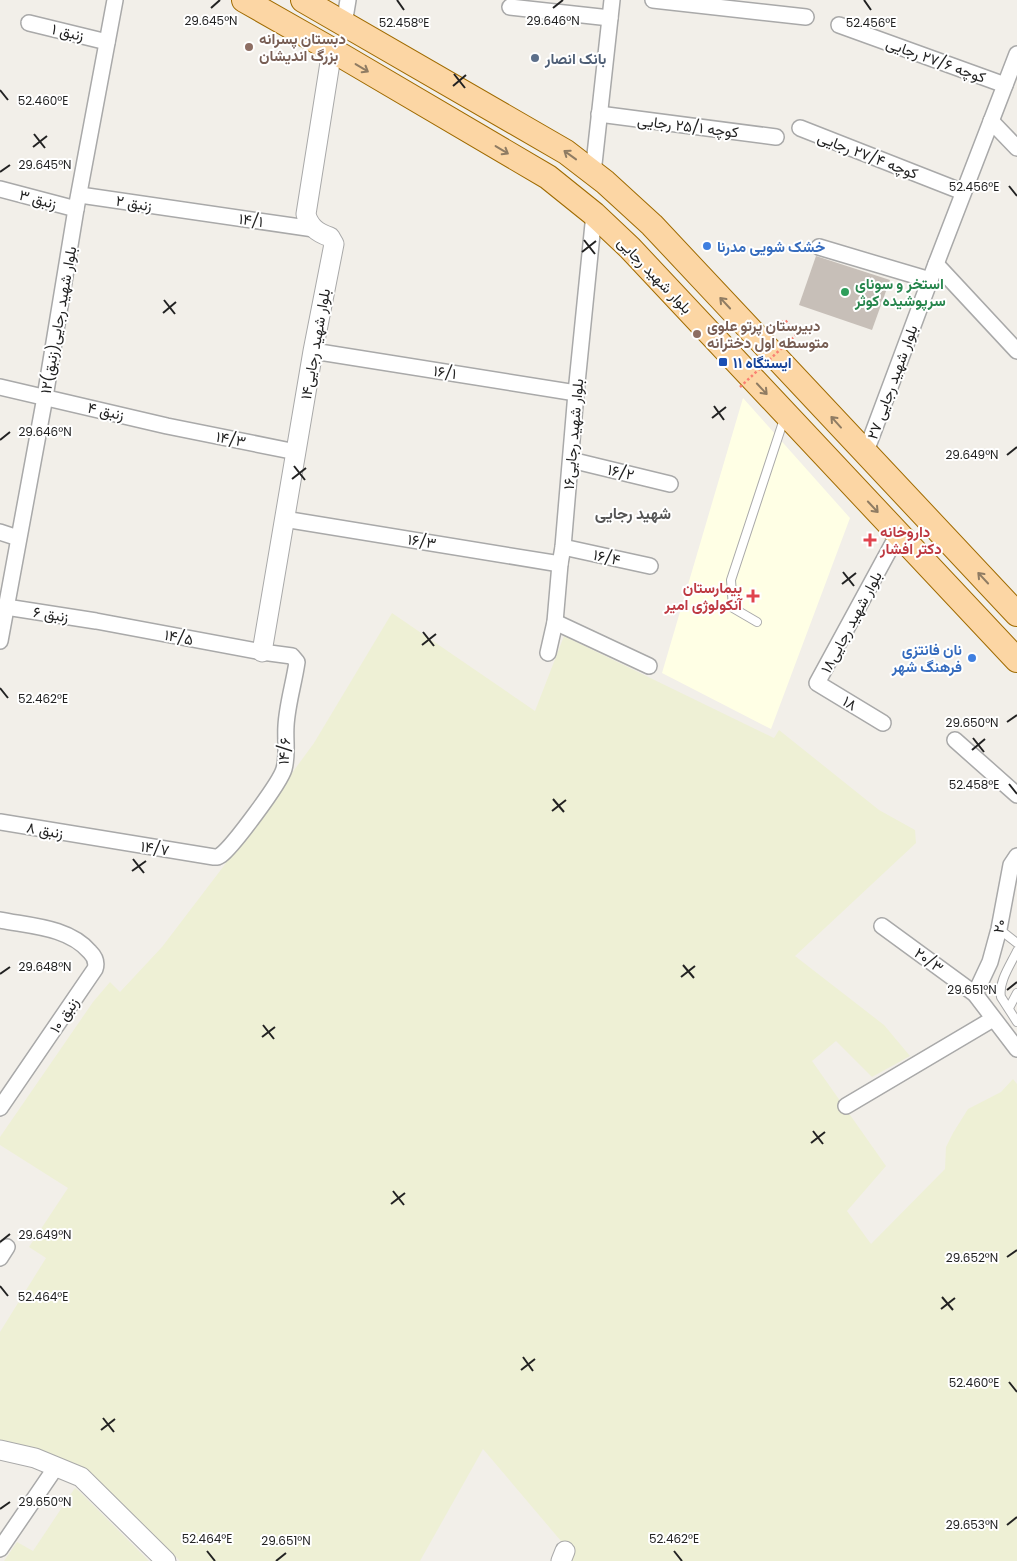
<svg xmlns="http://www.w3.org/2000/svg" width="1017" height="1561" viewBox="0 0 1017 1561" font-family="Poppins,Vazirmatn,sans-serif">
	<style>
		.education { fill: #ffffe5 }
		.farmland { fill: #eef0d5 }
		.building { fill: #c7bfb8 }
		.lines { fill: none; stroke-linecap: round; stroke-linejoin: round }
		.service-casing { stroke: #a9a9a9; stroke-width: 10 }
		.minor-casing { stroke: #a9a9a9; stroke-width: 18 }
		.tertiary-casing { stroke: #a9a9a9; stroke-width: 21 }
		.primary-casing { stroke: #a06b00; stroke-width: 26 }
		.path { stroke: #fa8072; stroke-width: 2.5; stroke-dasharray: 2.5 2.5; stroke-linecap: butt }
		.service { stroke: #fff; stroke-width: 8 }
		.minor { stroke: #fff; stroke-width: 15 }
		.tertiary { stroke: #fff; stroke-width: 19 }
		.primary { stroke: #fcd6a4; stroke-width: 24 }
		.path-bridge { stroke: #fa8072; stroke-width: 2.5; stroke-dasharray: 2.5 2.5; stroke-linecap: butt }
		.oneway { stroke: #8f7c63 }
		.ticks { fill: none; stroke: #222; stroke-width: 2 }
		.education-dot { fill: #8d6e63; stroke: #fff; stroke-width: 2 }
		.service-dot { fill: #5c6f8a; stroke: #fff; stroke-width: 2 }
		.shop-dot { fill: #3f7fe0; stroke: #fff; stroke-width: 2 }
		.leisure-dot { fill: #2e9e5b; stroke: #fff; stroke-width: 2 }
		.transit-dot { fill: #1a4fb4; stroke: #fff; stroke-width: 2 }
		.health-dot { fill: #e0444e; stroke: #fff; stroke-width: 2 }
		.labels { text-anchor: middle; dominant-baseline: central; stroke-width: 4; stroke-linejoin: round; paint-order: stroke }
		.street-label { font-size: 15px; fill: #222; stroke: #fff }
		.education-label { font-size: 15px; font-weight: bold; fill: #785e54; stroke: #fff; text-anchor: start }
		.service-label { font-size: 15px; font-weight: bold; fill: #4e5e75; stroke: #fff; text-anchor: start }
		.shop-label { font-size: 15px; font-weight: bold; fill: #366cbe; stroke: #fff; text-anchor: start }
		.leisure-label { font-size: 15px; font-weight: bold; fill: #27864d; stroke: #fff; text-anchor: start }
		.transit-label { font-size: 15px; font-weight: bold; fill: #164399; stroke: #fff; text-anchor: start }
		.health-label { font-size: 15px; font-weight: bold; fill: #be3a42; stroke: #fff; text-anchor: start }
		.neighbourhood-label { font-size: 16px; font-weight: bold; fill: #555; stroke: #fff }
		.ticks-label { font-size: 12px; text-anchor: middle; fill: #222; stroke: #fff; stroke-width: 4; stroke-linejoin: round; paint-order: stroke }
	</style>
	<rect width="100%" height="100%" fill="#f2efe9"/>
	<path class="education" d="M743,398L850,518L771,729L662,673Z"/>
	<g class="farmland">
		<path d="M392,613L535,711L564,636L774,738L779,730L879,810L915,830L916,843L795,956L884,1025L910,1056L872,1077L836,1041L812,1061L886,1166L847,1211L871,1244L945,1169L946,1147L953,1133L968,1109L1001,1092L1013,1079L1017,1084V1561H570L572,1554L483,1449L420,1561H180L85,1468L0,1441V1332L46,1258L29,1247L68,1188L0,1145V1137L93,1002L110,982L120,992L162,947L223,867L314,743Z"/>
		<path d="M75,1488L80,1492L149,1561H4L17,1542L33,1551Z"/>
	</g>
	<path class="building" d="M816,256L890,280L872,330L799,305Z"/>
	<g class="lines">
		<defs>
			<g id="service">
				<path d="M757,622L733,608L731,580L784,419"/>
				<path d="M999,929L1017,943"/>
				<path d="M1017,951C1011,964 998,982 1001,997L1017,1022"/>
				<path d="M1009,1008L1017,993"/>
			</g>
			<g id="minor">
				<path d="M653,0L806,17"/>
				<path d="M510,7L610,18"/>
				<path d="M29,23L107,42"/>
				<path d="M344,24L348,0"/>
				<path d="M839,25L1005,85"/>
				<path d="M599,114L776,137"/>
				<path d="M991,121L1017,148"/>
				<path d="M800,128L963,192"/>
				<path d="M593,173L612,0"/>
				<path d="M0,189L76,209"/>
				<path d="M80,195L314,229"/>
				<path d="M819,247L930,280"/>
				<path d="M936,264L1017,351"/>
				<path d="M313,351L576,393"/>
				<path d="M0,387L167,426L296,452"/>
				<path d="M865,454L936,264L1017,54"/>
				<path d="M571,460L670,484"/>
				<path d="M284,519L560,564"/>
				<path d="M0,532L18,538"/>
				<path d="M563,547L650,566"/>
				<path d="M555,622L649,666"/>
				<path d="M0,641L45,397L76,209L115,0"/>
				<path d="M548,653L555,622L560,564L563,547L576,393L594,214"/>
				<path d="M883,723L817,683L898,534"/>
				<path d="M955,740L1017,795"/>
				<path d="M0,822L214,857C218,857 218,857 221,855C233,846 280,783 284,769C288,755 285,740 286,726C287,705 294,683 297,662L292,656L262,652L96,621L6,607"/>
				<path d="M0,920C30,926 69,927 90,952C95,957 97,963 95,969L0,1108"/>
				<path d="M882,926L975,994L1017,1049"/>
				<path d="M975,994L990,962L999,929L1011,865L1017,856"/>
				<path d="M846,1106L993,1019"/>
				<path d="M0,1258L7,1247"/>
				<path d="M0,1549L56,1467"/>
			</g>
			<g id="tertiary">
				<path d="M262,652L313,351L334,244L330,237C318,233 309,227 306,214L332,50"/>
				<path d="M0,1450L35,1458L81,1477L166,1561"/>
				<path d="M561,1561L565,1551"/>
			</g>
			<g id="primary">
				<path d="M244,0L332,50L548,177L594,214L630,248L1017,660"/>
				<path d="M303,0L566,152L605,182L652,225L1017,614"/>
			</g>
		</defs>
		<use href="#service" class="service-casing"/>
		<use href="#minor" class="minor-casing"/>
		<use href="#tertiary" class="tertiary-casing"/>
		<use href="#primary" class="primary-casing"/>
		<path class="path" d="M774,329L785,320L797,334"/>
		<use href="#service" class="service"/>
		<use href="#minor" class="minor"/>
		<use href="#tertiary" class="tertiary"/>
		<use href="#primary" class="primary"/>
		<path class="path-bridge" d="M740,387L797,334"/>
	</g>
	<defs><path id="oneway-shaft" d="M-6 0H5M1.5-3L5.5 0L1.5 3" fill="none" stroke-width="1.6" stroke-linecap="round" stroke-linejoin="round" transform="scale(1.25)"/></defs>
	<g class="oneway">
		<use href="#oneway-shaft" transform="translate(362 68) rotate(31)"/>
		<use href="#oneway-shaft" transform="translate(502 150) rotate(31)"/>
		<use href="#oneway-shaft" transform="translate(570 155) rotate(-144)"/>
		<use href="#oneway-shaft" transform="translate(725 303) rotate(-133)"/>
		<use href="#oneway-shaft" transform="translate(762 389) rotate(47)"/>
		<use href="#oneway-shaft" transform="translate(836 422) rotate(-132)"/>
		<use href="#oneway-shaft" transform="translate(873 507) rotate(47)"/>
		<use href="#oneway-shaft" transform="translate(983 578) rotate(-133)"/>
	</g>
	<path class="ticks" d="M397,0L404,10M864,0L871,10M211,8L220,0M553,8L563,0M454,74L465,88M453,86L466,75M0,90L8,100M34,134L45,148M33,147L47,136M0,172L10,165M1009,186L1017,196M584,240L595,254M582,252L596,241M164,300L175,314M163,313L176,302M714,406L724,420M712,418L726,407M0,440L10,432M1007,455L1017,447M294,466L305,480M292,479L306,468M843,572L854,586M842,584L856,573M423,632L434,646M422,645L436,634M0,688L8,698M1007,722L1017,715M973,738L984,752M972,750L985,739M1009,784L1017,794M553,799L564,812M552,811L566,800M133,859L144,873M132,871L146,861M683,965L694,978M0,974L10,967M681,977L695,966M1007,990L1017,982M263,1025L274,1039M262,1037L275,1027M813,1131L823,1144M811,1143L825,1132M393,1191L404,1205M391,1204L405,1193M0,1242L10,1234M1007,1257L1017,1250M0,1286L8,1296M942,1297L953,1310M941,1309L955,1298M523,1357L533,1371M521,1370L535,1359M1009,1382L1017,1392M103,1418L114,1432M101,1430L115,1419M0,1509L10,1502M1007,1525L1017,1517M207,1551L215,1561M674,1551L682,1561M276,1561L286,1553"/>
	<g class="education-dot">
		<circle cx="249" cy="47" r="5"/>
		<circle cx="697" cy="334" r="5"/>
	</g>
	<circle class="service-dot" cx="535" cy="58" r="5"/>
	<g class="shop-dot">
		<circle cx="707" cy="246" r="5"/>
		<circle cx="972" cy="658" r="5"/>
	</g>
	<circle class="leisure-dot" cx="845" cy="292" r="5"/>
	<rect class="transit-dot" x="718" y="357" width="10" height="10" rx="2.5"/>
	<g class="health-dot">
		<path d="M867.5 532.5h5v5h5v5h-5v5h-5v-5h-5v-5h5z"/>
		<path d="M750.5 588.5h5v5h5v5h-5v5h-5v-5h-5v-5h5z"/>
	</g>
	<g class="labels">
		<g class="street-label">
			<text transform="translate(68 32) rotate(13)">زنبق ۱</text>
			<text transform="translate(936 60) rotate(20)">کوچه ۲۷/۶ رجایی</text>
			<text transform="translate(688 126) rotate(7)">کوچه ۲۵/۱ رجایی</text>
			<text transform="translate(868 155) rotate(21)">کوچه ۲۷/۴ رجایی</text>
			<text transform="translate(38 199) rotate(15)">زنبق ۳</text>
			<text transform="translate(134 203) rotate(9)">زنبق ۲</text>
			<text transform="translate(251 220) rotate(8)">۱۴/۱</text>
			<text transform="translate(655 275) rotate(46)">بلوار شهید رجایی</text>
			<text transform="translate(58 320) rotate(-80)">۱۲بلوار شهید رجایی(زنبق)</text>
			<text transform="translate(315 344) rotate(-80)">بلوار شهید رجایی۱۴</text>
			<text transform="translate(445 372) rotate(9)">۱۶/۱</text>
			<text transform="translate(892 382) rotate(-70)">۲۷ بلوار شهید رجایی</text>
			<text transform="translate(106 411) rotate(13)">زنبق ۴</text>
			<text transform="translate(573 434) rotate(-85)">بلوار شهید رجایی۱۶</text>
			<text transform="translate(231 439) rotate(11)">۱۴/۳</text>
			<text transform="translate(621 472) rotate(13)">۱۶/۲</text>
			<text transform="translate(422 541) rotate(9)">۱۶/۳</text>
			<text transform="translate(607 557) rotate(12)">۱۶/۴</text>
			<text transform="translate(51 614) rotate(9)">زنبق ۶</text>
			<text transform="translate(851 622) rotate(-62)">بلوار شهید رجایی۱۸</text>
			<text transform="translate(179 637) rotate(11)">۱۴/۵</text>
			<text transform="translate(850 703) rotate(31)">۱۸</text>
			<text transform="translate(284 751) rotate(-86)">۱۴/۶</text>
			<text transform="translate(45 830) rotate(10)">زنبق ۸</text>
			<text transform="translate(155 848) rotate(9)">۱۴/۷</text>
			<text transform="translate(999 926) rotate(-78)">۲۰</text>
			<text transform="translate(929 960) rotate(36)">۲۰/۳</text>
			<text transform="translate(64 1015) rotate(-56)">زنبق ۱۰</text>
		</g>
		<g class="education-label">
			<text x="259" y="38">دبستان پسرانه<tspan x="259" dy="17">بزرگ اندیشان</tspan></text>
			<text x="707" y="325">دبیرستان پرتو علوی<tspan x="707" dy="17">متوسطه اول دخترانه</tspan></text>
		</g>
		<g class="service-label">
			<text x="545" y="58">بانک انصار</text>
		</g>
		<g class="shop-label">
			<text x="717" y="246">خشک شویی مدرنا</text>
			<text x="962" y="649" text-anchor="end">نان فانتزی<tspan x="962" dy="17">فرهنگ شهر</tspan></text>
		</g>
		<g class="leisure-label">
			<text x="855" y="283">استخر و سونای<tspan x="855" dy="17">سرپوشیده کوثر</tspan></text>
		</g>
		<g class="transit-label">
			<text x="733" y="362">ایستگاه ۱۱</text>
		</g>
		<g class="health-label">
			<text x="880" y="531">داروخانه<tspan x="880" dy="17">دکتر افشار</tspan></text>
			<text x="742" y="587" text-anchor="end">بیمارستان<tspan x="742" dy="17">آنکولوژی امیر</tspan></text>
		</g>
		<g class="neighbourhood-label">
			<text x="633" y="513">شهید رجایی</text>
		</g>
	</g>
	<g class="ticks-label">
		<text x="211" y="25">29.645°N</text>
		<text x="553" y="25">29.646°N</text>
		<text x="404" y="27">52.458°E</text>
		<text x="871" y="27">52.456°E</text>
		<text x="43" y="105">52.460°E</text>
		<text x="45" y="169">29.645°N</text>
		<text x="974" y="191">52.456°E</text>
		<text x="45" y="436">29.646°N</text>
		<text x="972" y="459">29.649°N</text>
		<text x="43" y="703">52.462°E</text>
		<text x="972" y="727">29.650°N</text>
		<text x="974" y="789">52.458°E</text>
		<text x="45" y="971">29.648°N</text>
		<text x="972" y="994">29.651°N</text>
		<text x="45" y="1239">29.649°N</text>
		<text x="972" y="1262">29.652°N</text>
		<text x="43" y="1301">52.464°E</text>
		<text x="974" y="1387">52.460°E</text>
		<text x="45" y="1506">29.650°N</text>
		<text x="972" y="1529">29.653°N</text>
		<text x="207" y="1543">52.464°E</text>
		<text x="674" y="1543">52.462°E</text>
		<text x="286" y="1545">29.651°N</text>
	</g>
</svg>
